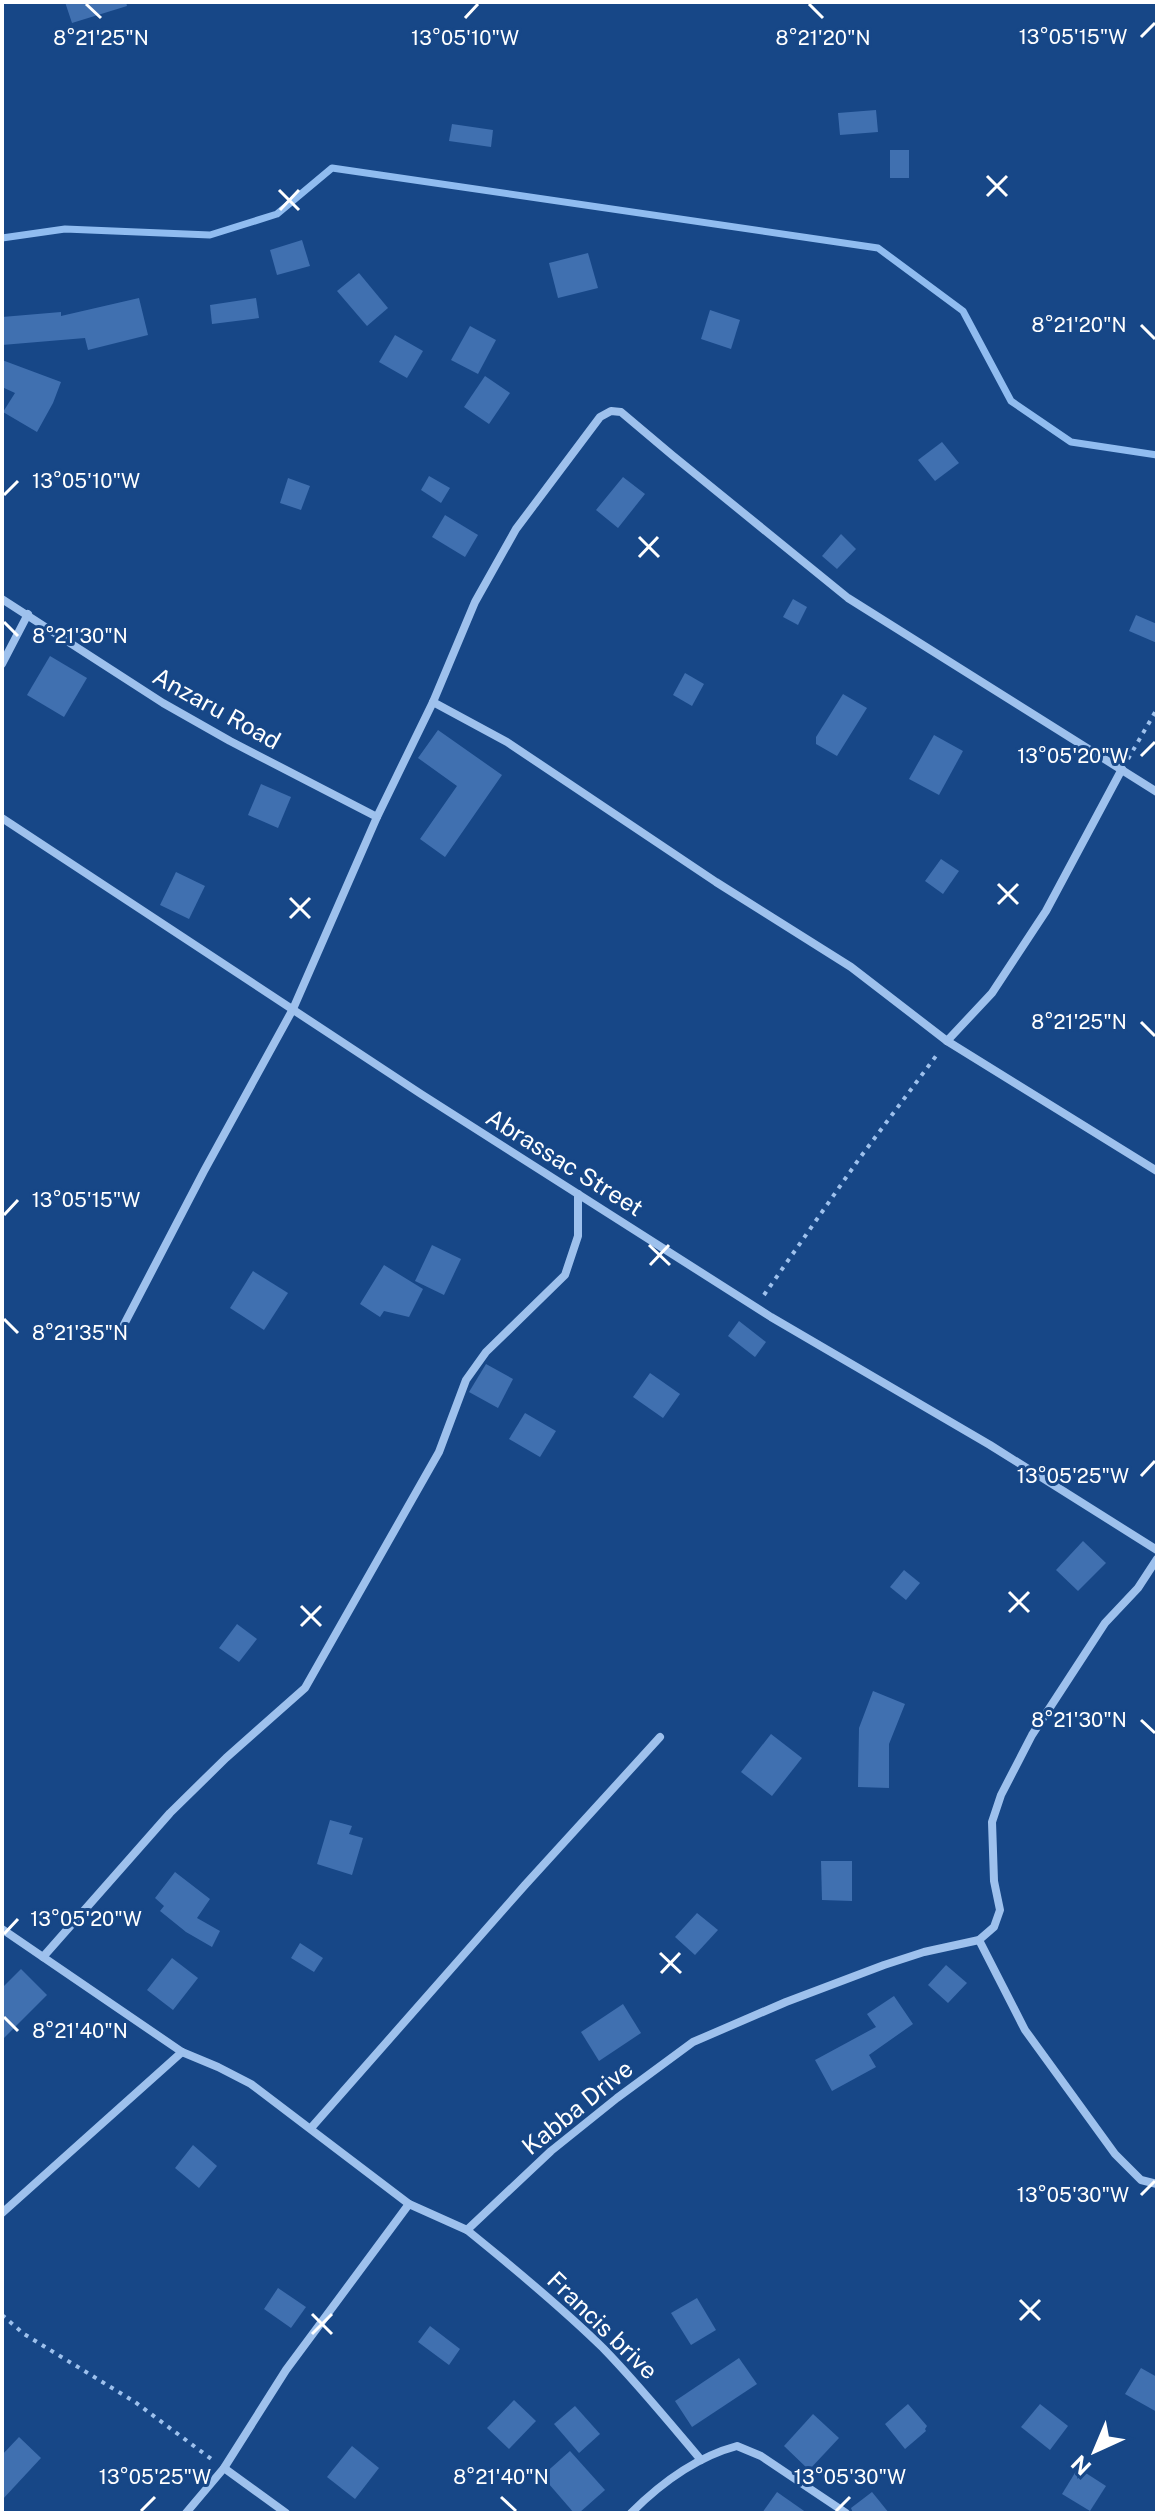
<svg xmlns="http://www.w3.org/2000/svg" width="1159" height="2515" viewBox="0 0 1159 2515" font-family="'Public Sans',sans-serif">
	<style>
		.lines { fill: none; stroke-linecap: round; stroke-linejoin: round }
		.stream { stroke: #90bcf0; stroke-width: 7 }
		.building { fill: #4070b0 }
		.path { stroke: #9ec1ed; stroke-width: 4; stroke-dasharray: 4 6; stroke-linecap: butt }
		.minor { stroke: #9ec1ed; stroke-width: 8 }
		.ticks { fill: none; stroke: #fff; stroke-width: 3 }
		.labels { text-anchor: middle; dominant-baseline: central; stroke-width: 6; stroke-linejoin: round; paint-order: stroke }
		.street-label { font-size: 24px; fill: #fff; stroke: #174787 }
		.ticks-label { font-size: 20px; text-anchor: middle; fill: #fff; stroke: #174787; stroke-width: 6; stroke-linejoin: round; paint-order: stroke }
	</style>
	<rect width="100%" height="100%" fill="#174787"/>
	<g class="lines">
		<path class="stream" d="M2,238L65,229L210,235L277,214L332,168L878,248L963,311L1011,401L1071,442L1157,455"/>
	</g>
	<g class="building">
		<path d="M65,2H126L127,6L72,23Z"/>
		<path d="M876,110L878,132L840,135L838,113Z"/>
		<path d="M452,124L493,130L491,147L449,141Z"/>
		<rect x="890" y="150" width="19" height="28"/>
		<path d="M302,240L310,266L277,275L270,250Z"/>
		<path d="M588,253L598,288L558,298L549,263Z"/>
		<path d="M359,273L388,308L367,326L337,291Z"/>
		<path d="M139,298L148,335L88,350L85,338L2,345V317L61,312V316Z"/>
		<path d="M256,298L259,318L212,324L210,305Z"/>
		<path d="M710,310L740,320L731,349L701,339Z"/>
		<path d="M470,326L496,340L478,374L451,360Z"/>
		<path d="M395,335L423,351L407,378L379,362Z"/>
		<path d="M2,360L61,382L53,403L37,432L3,412L15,393L2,387Z"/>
		<path d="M485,376L510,393L489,424L464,407Z"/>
		<path d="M942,442L959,463L935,481L918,460Z"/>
		<path d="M429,476L450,488L441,503L421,490Z"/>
		<path d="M623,477L645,494L618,528L596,510Z"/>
		<path d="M288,478L310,486L301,510L280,503Z"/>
		<path d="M445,515L478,535L465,557L432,537Z"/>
		<path d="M841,534L856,549L837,569L822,556Z"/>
		<path d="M793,599L807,607L798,625L783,617Z"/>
		<path d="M1136,615L1157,624V643L1129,631Z"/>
		<path d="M50,656L87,678L64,717L27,695Z"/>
		<path d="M685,673L704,684L692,706L673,695Z"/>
		<path d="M843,694L867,708L837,756L816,744V737Z"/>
		<path d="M438,730L502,775L445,857L420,839L457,786L418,758Z"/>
		<path d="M934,735L963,751L939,795L909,779Z"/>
		<path d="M261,784L291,797L278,828L248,815Z"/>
		<path d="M941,859L959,871L943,894L925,881Z"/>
		<path d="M176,872L205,886L189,919L160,905Z"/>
		<path d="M432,1245L461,1259L444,1295L415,1281Z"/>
		<path d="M384,1265L423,1289L409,1317L384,1311L380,1317L360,1304Z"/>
		<path d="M253,1271L288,1293L264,1330L230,1308Z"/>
		<path d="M739,1321L766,1342L755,1357L728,1336Z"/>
		<path d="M486,1364L513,1379L498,1408L469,1392Z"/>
		<path d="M650,1373L680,1394L663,1418L633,1397Z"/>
		<path d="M525,1413L556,1431L540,1457L509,1439Z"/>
		<path d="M1083,1541L1106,1563L1078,1591L1056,1570Z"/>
		<path d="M904,1570L920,1583L906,1600L890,1587Z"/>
		<path d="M237,1624L257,1639L239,1662L219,1648Z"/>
		<path d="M873,1691L905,1704L889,1744V1788L858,1787L859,1728Z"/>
		<path d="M771,1734L802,1758L772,1796L741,1772Z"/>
		<path d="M330,1820L352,1826L349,1834L363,1838L352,1875L317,1864Z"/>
		<path d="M821,1861H852V1901L822,1900Z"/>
		<path d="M175,1872L210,1899L197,1918L220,1931L212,1947L186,1932L160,1911L164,1906L155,1898Z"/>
		<path d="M697,1913L718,1930L695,1955L675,1937Z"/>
		<path d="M300,1943L323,1958L314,1972L291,1958Z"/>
		<path d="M172,1958L198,1978L173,2010L147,1990Z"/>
		<path d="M946,1965L967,1983L948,2003L928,1985Z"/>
		<path d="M21,1969L47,1995L2,2040V1988Z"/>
		<path d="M894,1996L913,2024L869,2055L876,2067L832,2091L815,2060L876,2027L867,2014Z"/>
		<path d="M623,2004L641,2033L599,2061L581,2032Z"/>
		<path d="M193,2145L217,2166L199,2188L175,2168Z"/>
		<path d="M278,2288L306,2307L291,2328L264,2309Z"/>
		<path d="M697,2298L716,2330L691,2345L671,2313Z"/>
		<path d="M430,2326L460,2349L449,2365L418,2342Z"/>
		<path d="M739,2358L757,2384L692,2427L675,2401Z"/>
		<path d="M1141,2368L1157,2377V2412L1125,2394Z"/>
		<path d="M514,2400L536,2421L509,2449L487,2428Z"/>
		<path d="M908,2404L927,2426L925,2429L926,2431L905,2449L885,2424Z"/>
		<path d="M1040,2404L1068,2426L1050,2450L1021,2427Z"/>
		<path d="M575,2406L600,2434L579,2453L554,2424Z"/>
		<path d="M813,2414L839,2438L809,2470L784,2446Z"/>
		<path d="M19,2437L41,2458L2,2500V2455Z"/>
		<path d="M352,2446L379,2468L355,2499L327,2477Z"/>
		<path d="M570,2451L605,2490L579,2513H574L542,2476Z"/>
		<path d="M1078,2468L1106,2486L1090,2511L1062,2494Z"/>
		<path d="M777,2492L807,2513H762Z"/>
		<path d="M872,2492L889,2513H853L851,2508Z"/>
	</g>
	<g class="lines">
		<g class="path">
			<path d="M1128,759L1157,709"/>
			<path d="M764,1295L859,1159L939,1052"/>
			<path d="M2,2315L24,2334L135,2402L214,2461"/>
		</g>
		<g class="minor">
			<path d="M2,599L163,703L230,741L377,817"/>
			<path d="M2,664L28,614"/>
			<path d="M433,702L507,742L716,882L851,967L947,1041L992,993L1046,911L1122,769"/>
			<path d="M2,818L421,1094L771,1317L990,1445L1157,1550"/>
			<path d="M947,1041L1157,1171"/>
			<path d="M118,1336L204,1171L293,1009L377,817L433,702L475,602L516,529L600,417L611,411L621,412L672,455L848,598L1157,792"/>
			<path d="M2,1929L182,2052L218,2067L251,2084L409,2204L467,2230L551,2151L617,2098L693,2042L786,2002L884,1965L924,1952L979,1940L994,1927L1000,1910L994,1881L992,1822L1001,1795L1032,1735L1105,1623L1138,1588L1157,1559"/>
			<path d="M979,1940L1025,2030L1115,2154L1141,2180L1157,2184"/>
			<path d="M43,1957L170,1813L226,1758L305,1688L439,1452L466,1380L486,1352L565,1275L578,1236V1194"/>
			<path d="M311,2128L525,1885L660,1737"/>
			<path d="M2,2213L182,2052"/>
			<path d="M467,2230C514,2268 560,2306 603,2348C638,2384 669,2422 701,2460"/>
			<path d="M224,2468L286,2513"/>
			<path d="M186,2513L224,2468L286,2370L409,2204"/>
			<path d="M631,2513C661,2483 696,2457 737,2446L761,2456L846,2513"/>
		</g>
	</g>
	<path class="ticks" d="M86,4L101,18M809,4L823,18M465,18L478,4M1141,37L1155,23M987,176L1007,196M279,190L299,210M987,196L1007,176M280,210L299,190M1141,325L1155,339M4,495L18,481M639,537L659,557M639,557L658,537M4,622L18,636M1141,756L1155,742M998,884L1018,904M290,898L310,918M998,904L1018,884M290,918L310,898M1141,1022L1155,1036M4,1215L18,1200M649,1245L670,1265M650,1265L669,1245M4,1319L18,1333M1141,1476L1155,1461M1009,1592L1029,1612M301,1606L321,1626M1009,1612L1029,1592M301,1626L321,1606M1141,1720L1155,1733M4,1934L18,1919M660,1953L681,1973M661,1973L680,1953M4,2017L18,2031M1141,2195L1155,2181M1020,2300L1040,2320M312,2314L332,2334M1020,2320L1040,2300M312,2334L332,2314M501,2497L516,2511M141,2511L155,2497M836,2511L850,2497"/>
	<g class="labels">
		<g class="street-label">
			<text transform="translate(217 708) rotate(29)">Anzaru Road</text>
			<text transform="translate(565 1162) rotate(32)">Abrassac Street</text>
			<text transform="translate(577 2107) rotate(-39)">Kabba Drive</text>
			<text transform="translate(603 2325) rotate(44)">Francis brive</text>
		</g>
	</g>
	<g class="ticks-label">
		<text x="1073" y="44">13°05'15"W</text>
		<text x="101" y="45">8°21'25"N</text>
		<text x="823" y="45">8°21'20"N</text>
		<text x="465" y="45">13°05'10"W</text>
		<text x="1079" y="332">8°21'20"N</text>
		<text x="86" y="488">13°05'10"W</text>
		<text x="80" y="643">8°21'30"N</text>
		<text x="1073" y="763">13°05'20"W</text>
		<text x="1079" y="1029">8°21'25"N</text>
		<text x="86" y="1207">13°05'15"W</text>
		<text x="80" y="1340">8°21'35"N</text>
		<text x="1073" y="1483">13°05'25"W</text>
		<text x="1079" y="1727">8°21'30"N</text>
		<text x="86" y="1926">13°05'20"W</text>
		<text x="80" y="2038">8°21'40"N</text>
		<text x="1073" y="2202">13°05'30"W</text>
		<text x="155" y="2484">13°05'25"W</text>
		<text x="850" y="2484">13°05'30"W</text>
		<text x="501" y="2484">8°21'40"N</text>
	</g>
	<rect width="1159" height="2515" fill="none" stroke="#ffffff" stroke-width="8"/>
	<g transform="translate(1095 2451) rotate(224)" stroke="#174787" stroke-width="6" paint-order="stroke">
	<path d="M0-6L14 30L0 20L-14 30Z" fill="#ffffff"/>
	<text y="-12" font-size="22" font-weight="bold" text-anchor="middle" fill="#ffffff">N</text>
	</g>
</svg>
